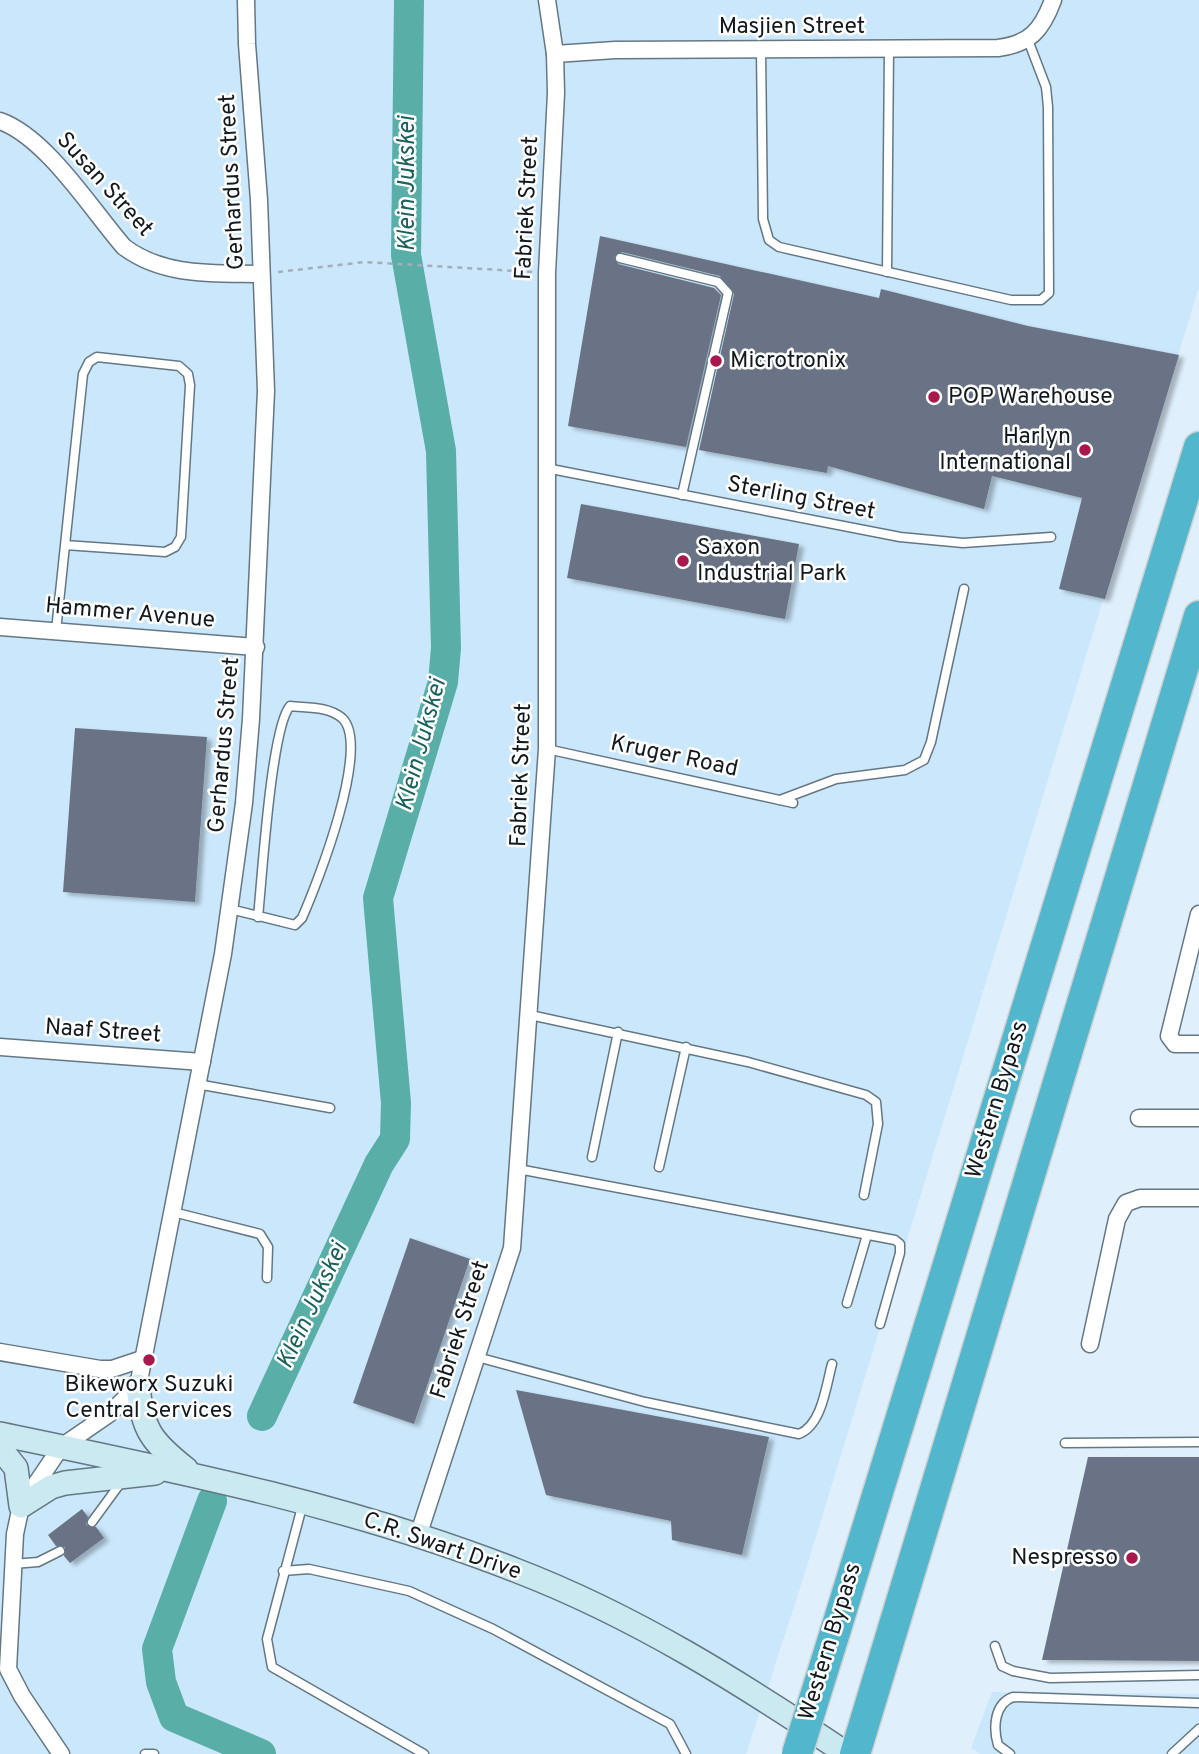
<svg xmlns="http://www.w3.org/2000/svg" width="1199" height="1754" viewBox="0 0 1199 1754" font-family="Overpass,sans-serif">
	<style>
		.built { fill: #cbe7fb }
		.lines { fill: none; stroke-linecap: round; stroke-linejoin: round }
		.river { stroke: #59aea8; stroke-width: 30 }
		.building { fill: #6a7385; filter: url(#shadow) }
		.lane-casing { stroke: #647784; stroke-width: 11 }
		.street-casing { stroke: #647784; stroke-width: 19 }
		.secondary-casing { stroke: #647784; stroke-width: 26 }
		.highway-casing { stroke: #d0d1d2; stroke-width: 33 }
		.path { stroke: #a1afb9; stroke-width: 2.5; stroke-dasharray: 5 5; stroke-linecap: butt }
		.lane { stroke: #fff; stroke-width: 8 }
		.street { stroke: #fff; stroke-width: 16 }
		.secondary { stroke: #cbe9f0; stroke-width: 23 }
		.highway { stroke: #52b7cc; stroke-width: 30 }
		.highway-bridge-casing { stroke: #d0d1d2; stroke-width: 33; stroke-linecap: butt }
		.highway-bridge { stroke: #52b7cc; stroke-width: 30 }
		.poi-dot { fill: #a9174f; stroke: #fff; stroke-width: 2.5 }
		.labels { text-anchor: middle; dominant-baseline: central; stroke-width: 5; stroke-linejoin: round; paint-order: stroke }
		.street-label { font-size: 23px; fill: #121a1f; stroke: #fff }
		.poi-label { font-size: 23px; fill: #121a1f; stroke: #fff; text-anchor: start }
		.water-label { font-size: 24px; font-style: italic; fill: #1a605c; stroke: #fff }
	</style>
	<defs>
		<filter id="shadow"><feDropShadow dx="5" dy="3" stdDeviation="2" flood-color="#0004"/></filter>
	</defs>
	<rect width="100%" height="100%" fill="#dfeffc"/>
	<g class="built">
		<path d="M0,0H1199V287L803,1579L746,1754H0Z"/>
		<path d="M992,1692L1199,1694V1754H980L971,1748Z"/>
	</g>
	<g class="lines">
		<g class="river">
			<path d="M262,1416L379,1164L395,1139L396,1103L378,898L443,682L446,648L441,451L406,255L409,0"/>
			<path d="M212,1501L157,1649L161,1682L174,1717L261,1754"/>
		</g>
	</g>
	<g class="building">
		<path d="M600,236L879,298L881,289L1028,326L1179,355L1105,599L1059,589L1082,498L992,476L984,509L828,466L827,473L699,450L734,294L720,276L622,252L614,257L618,264L714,288L721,295L686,447L568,426Z"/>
		<path d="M581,504L799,544L785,619L567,578Z"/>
		<path d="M75,728L207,737L195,902L63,892Z"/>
		<path d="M410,1238L470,1259L414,1424L353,1403Z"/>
		<path d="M516,1390L769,1437L742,1555L672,1540L671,1521L546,1495Z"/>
		<path d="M1088,1457H1199V1661L1042,1660Z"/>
		<path d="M82,1509L88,1517L86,1525L96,1527L104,1538L70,1563L64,1556L65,1547L56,1546L48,1535Z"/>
	</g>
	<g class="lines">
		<defs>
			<g id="lane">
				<path d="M761,49L763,219L769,240L779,247L1011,300H1041L1049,293L1048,107L1046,87L1028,40"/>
				<path d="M620,258L718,282L728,293L682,495"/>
				<path d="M887,272L889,49"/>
				<path d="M546,468L900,537L963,543L1051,537"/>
				<path d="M56,631L83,374L89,362L97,357L179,366L188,374L190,385L181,537L175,547L165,552L65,545"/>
				<path d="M547,749L793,803"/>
				<path d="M780,800L836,779L905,770L924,760L931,742L964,589"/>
				<path d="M230,909L295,925L302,918C317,884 372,745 342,718C328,706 307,708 290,706C271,728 262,879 258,917"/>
				<path d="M530,1015L748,1062L866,1095L876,1102L878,1124L864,1195"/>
				<path d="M197,1084L330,1108"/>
				<path d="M592,1157L618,1032"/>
				<path d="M659,1167L686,1047"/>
				<path d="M518,1169L895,1240L900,1244V1253L880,1324"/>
				<path d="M173,1212L260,1234L268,1247L267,1278"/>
				<path d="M847,1303L867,1235"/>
				<path d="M477,1357L645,1402L799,1434C822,1425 826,1386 832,1364"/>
				<path d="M1065,1443L1199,1442"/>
				<path d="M303,1503L267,1639L272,1667L424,1754"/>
				<path d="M92,1522L122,1481"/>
				<path d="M13,1564L38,1562L60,1551"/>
				<path d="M283,1571L309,1569L409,1591L493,1629L670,1724L686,1754"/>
				<path d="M995,1646L1002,1666L1013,1671L1050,1678L1199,1675"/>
				<path d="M145,1754H154"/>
				<path d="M1010,1754L998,1745C993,1728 994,1704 1013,1697L1199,1703"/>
				<path d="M1172,1754L1199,1729"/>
			</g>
			<g id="street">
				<path d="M555,54L615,50L998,48C1030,44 1042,30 1053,0"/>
				<path d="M0,121C46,137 91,209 124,247C164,277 214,273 261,274"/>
				<path d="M0,627L256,647"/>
				<path d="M1199,914L1169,1036L1175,1044H1199"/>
				<path d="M0,1047L202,1062"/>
				<path d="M1139,1118H1199"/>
				<path d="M1090,1344L1117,1219L1126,1203L1140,1198H1199"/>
				<path d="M0,1352L100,1369H112L142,1359"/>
				<path d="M418,1536L512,1248L547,749V273L556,93L555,54L547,0"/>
				<path d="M61,1754L22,1696L8,1669L15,1534L21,1506L61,1447L109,1414L138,1386L223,954L244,803L251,719L266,391L259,200L247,44L246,0"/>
			</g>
			<g id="secondary">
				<path d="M138,1386C142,1430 152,1442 186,1469"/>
				<path d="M0,1434C174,1470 349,1505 515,1570C635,1616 741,1683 847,1754"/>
				<path d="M0,1448L16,1468L21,1506L51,1487L65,1483L155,1473"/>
			</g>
			<g id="highway">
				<path d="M836,1629L1199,447"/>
				<path d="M855,1754L1199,616"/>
			</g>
		</defs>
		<use href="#lane" class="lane-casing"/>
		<use href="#street" class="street-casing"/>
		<use href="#secondary" class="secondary-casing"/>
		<use href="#highway" class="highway-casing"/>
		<path class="path" d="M278,272L365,262L533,272"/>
		<use href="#lane" class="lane"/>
		<use href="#street" class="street"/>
		<use href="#secondary" class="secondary"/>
		<use href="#highway" class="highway"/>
		<defs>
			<path id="highway-bridge" d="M797,1754L836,1629"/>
		</defs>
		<use href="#highway-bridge" class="highway-bridge-casing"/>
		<use href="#highway-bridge" class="highway-bridge"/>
	</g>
	<g class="poi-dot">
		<circle cx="716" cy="361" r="7"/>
		<circle cx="934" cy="397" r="7"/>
		<circle cx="1085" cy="450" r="7"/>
		<circle cx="683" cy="561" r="7"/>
		<circle cx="149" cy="1360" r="7"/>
		<circle cx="1132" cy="1558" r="7"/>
	</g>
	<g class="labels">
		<g class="street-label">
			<text x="792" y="27">Masjien Street</text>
			<text transform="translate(233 182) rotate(-93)">Gerhardus Street</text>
			<text transform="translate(104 185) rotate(48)">Susan Street</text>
			<text transform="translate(528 208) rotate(-87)">Fabriek Street</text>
			<text transform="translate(801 499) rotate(11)">Sterling Street</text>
			<text transform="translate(130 614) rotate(5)">Hammer Avenue</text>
			<text transform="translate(225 745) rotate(-85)">Gerhardus Street</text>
			<text transform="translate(674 757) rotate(12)">Kruger Road</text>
			<text transform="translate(522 775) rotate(-88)">Fabriek Street</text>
			<text transform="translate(103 1032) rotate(4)">Naaf Street</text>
			<text transform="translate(998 1100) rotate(-73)">Western Bypass</text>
			<text transform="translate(461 1330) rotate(-72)">Fabriek Street</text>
			<text transform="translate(442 1547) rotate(19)">C.R. Swart Drive</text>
			<text transform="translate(831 1642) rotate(-73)">Western Bypass</text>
		</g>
		<g class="poi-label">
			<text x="730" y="361">Microtronix</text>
			<text x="948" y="397">POP Warehouse</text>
			<text x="1071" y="437" text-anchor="end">Harlyn<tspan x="1071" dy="26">International</tspan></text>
			<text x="697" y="548">Saxon<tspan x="697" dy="26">Industrial Park</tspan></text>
			<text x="149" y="1385" text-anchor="middle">Bikeworx Suzuki<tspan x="149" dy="26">Central Services</tspan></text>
			<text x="1118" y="1558" text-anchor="end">Nespresso</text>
		</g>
		<g class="water-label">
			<text transform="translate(408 184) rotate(-90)">Klein Jukskei</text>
			<text transform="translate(422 745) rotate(-75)">Klein Jukskei</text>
			<text transform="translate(313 1306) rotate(-65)">Klein Jukskei</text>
		</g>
	</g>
</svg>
